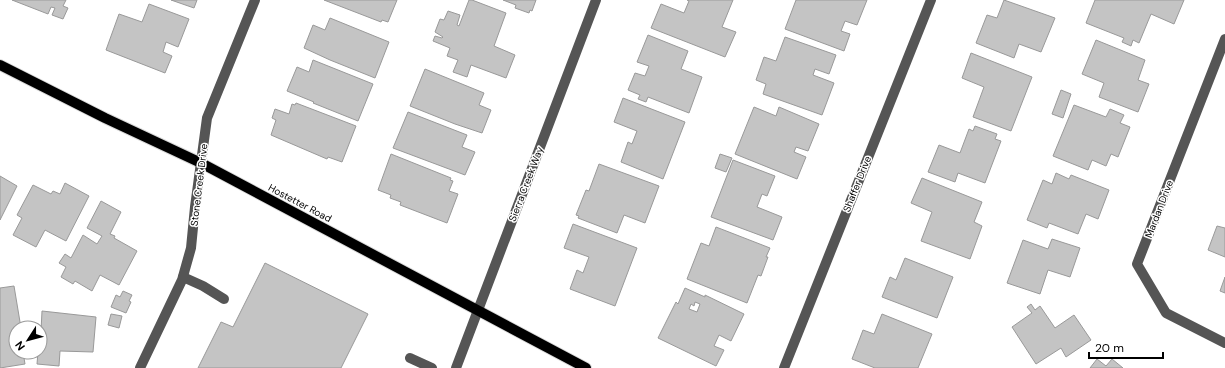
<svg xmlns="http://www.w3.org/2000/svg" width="1225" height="368" viewBox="0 0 1225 368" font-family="'DM Sans',sans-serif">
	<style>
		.building { fill: #c4c4c4; stroke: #999; fill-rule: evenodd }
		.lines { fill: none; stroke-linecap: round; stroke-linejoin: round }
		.major-casing { stroke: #dbdbdb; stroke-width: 12 }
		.minor { stroke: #555; stroke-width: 10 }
		.major { stroke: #000; stroke-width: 10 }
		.labels { text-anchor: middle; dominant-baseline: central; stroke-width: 3; stroke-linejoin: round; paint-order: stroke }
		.street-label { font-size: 10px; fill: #000; stroke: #fff }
	</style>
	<rect width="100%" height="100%" fill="#fff"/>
	<g class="building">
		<path d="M12,0H66L63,6L68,8L63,19L52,15L55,8L51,7L48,14Z"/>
		<path d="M171,0H197L194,8Z"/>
		<path d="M324,0H397L388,22L382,20L381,22Z"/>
		<path d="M469,0H472L506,13L494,46L515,55L506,78L471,65L467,77L453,72L458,60L447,56L450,48L433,41L435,36L442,38L443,37L435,32L440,19L444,20L448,11L460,15L457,25L459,26Z"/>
		<path d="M503,0H536L532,11L530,10L529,13L515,8L516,5Z"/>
		<path d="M687,0H733L722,27L736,32L725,57L651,28L661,4L684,13L689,1Z"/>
		<path d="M796,0H867L857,25L845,21L841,31L850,34L844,51L785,29Z"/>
		<path d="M1004,0L1055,18L1041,52L1019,44L1014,58L976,43L987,15L997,18Z"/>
		<path d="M1095,0H1184L1174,24L1151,14L1139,43L1133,40L1131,46L1122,42L1124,38L1086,23Z"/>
		<path d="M149,4L189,19L178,47L166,42L163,52L172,56L165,73L106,50L119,14L142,22Z"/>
		<path d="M330,18L389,42L375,78L330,60L304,48L313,25L325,30Z"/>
		<path d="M648,35L688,51L681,69L702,77L689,113L648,97L646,102L638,99L640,95L628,90L635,73L645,76L649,66L637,62Z"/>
		<path d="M785,37L836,55L829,74L815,69L813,75L834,83L822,115L763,94L766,84L756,80L764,57L776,61Z"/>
		<path d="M1096,40L1145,60L1138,80L1149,84L1138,112L1099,97L1104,83L1082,74Z"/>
		<path d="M971,53L1032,77L1011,131L973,117L984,87L962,78Z"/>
		<path d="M313,60L373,84L358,121L313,103L314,102L287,91L297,67L309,72Z"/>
		<path d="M425,69L484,93L479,105L491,110L482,133L455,124L410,106Z"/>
		<path d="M1061,90L1071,94L1063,118L1052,114Z"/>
		<path d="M623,98L685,122L663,179L621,162L628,142L632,144L637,131L614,122Z"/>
		<path d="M296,103L356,126L342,162L328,157L327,159L271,135L276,120L272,118L275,109L289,114L292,104L295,105Z"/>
		<path d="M1074,105L1106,117L1110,109L1124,115L1120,123L1130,127L1118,157L1111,154L1106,166L1092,160L1088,170L1053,156Z"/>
		<path d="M754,107L776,116L779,107L819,124L808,151L796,147L794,152L806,157L797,179L735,154Z"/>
		<path d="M408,112L467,135L462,147L475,152L465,175L393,148Z"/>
		<path d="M975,126L997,134L995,139L1001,141L985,183L958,173L955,182L928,172L939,145L960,153L969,129L973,131Z"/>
		<path d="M391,154L451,178L450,180L453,181L449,191L458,194L447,223L400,205L401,202L390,198L391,195L378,190Z"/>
		<path d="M720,154L732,158L726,172L715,168Z"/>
		<path d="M733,160L775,176L767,196L762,194L757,207L782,217L773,240L711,217Z"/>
		<path d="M599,164L659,186L645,223L624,215L617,233L578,218L579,216L576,215L586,190L589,191Z"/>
		<path d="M1056,173L1069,179L1071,175L1109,190L1098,219L1086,214L1078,234L1049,223L1047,228L1027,220L1043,180L1052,184Z"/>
		<path d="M0,176L17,186L0,220Z"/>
		<path d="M922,178L982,202L974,222L982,226L970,259L921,241L932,212L911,203Z"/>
		<path d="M65,183L89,196L66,241L45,230L36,247L13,235L22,218L17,215L33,185L51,194L53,191L60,194Z"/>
		<path d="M101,201L121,212L110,234L115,236L114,238L137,251L119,285L100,275L92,291L75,281L73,284L61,277L66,267L59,263L65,254L71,258L83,235L97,244L102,236L87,228Z"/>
		<path d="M573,224L637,248L615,306L570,289L577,270L583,273L589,257L564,248Z"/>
		<path d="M1217,226L1225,228V257L1208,250Z"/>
		<path d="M716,227L770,248L766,257H768L761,276L758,275L747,303L687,279L701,243L709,246Z"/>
		<path d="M1052,239L1080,248L1070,277L1048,270L1040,294L1007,283L1023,240L1048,249Z"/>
		<path d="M905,258L953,277L937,318L882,297L890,277L896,280Z"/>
		<path d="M265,263L368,314L341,368H198L221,322L233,327Z"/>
		<path d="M1225,277V293L1220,291Z"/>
		<path d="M14,286L21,328H16V352H23L25,364L0,368V288Z"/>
		<path d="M685,288L705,297V295L744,314L731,341L719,335L714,346L724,350L716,366L658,338L676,302L678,304ZM695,302L700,304L697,312L689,309L691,304L694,306Z"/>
		<path d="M123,291L132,295L129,301L131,302L126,313L111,307L116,295L120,297Z"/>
		<path d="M1031,304L1035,310L1040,306L1055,328L1074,315L1091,340L1066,357L1061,348L1036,364L1012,327L1032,313L1027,307Z"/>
		<path d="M42,311L96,317L93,352L60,351L59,366L37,364L38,352H40Z"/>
		<path d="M111,314L122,316L119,328L108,325Z"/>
		<path d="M882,314L932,334L918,368H875L852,359L863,330L874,334Z"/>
		<path d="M1097,359L1106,366L1112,359L1123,368H1090Z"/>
	</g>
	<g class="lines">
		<defs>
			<path id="major" d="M0,65L105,118L201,163L586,368"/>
		</defs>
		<use href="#major" class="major-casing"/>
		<g class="minor">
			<path d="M1225,39L1137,264L1166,313L1225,343"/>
			<path d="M183,277L203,286L224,299"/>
			<path d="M410,358L432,368"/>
			<path d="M140,368L182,280L191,248L195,207L207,118L255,0"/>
			<path d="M456,368L596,0"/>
			<path d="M784,368L931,0"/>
		</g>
		<use href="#major" class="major"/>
	</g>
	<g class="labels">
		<g class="street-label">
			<text transform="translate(526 184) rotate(-69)">Sierra Creek Way</text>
			<text transform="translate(857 184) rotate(-68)">Shaffer Drive</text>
			<text transform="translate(199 185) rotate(-83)">Stone Creek Drive</text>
			<text transform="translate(300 203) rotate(28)">Hostetter Road</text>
			<text transform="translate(1159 209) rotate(-69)">Mardan Drive</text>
		</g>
	</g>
	<g transform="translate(28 340) rotate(234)"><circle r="19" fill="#ffffff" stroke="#999999"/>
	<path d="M0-3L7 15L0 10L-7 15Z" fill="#000000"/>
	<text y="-6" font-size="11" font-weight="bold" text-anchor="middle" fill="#000000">N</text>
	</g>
	<path d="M1089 352v6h74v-6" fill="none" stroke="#000000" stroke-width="2"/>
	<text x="1095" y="352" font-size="12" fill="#000000" stroke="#ffffff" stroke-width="3" paint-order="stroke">20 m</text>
</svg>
